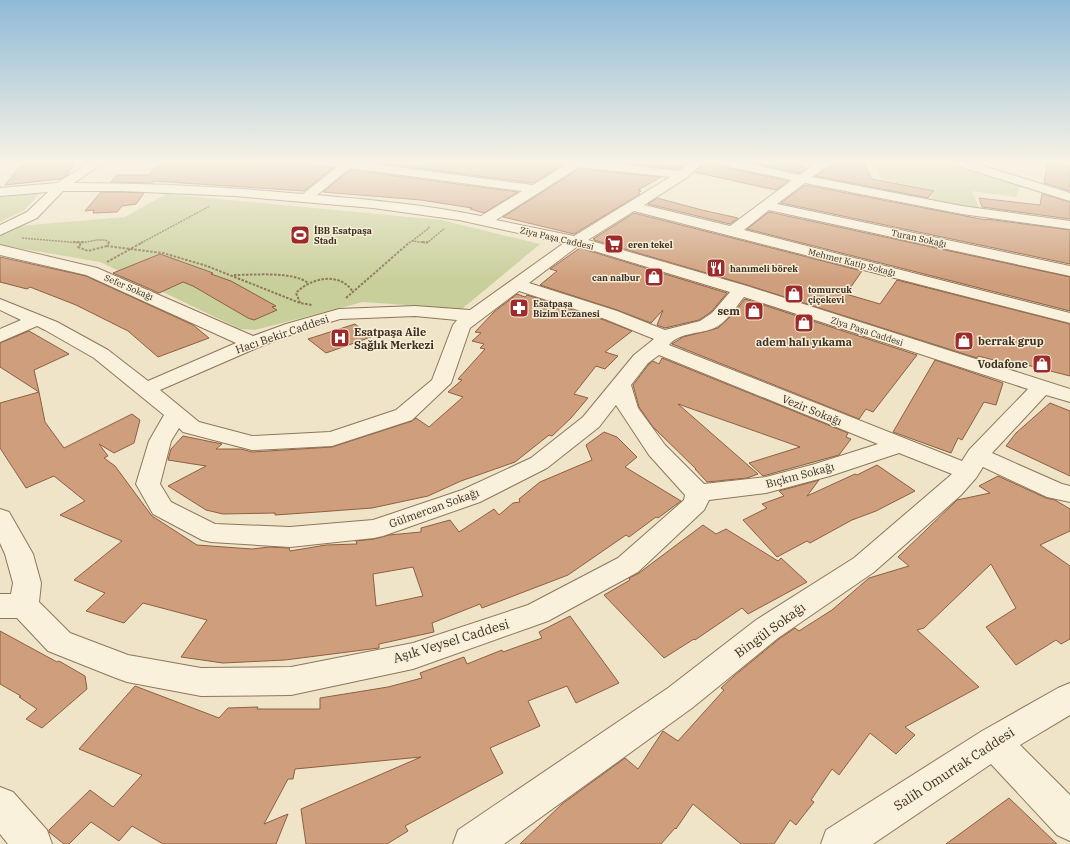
<svg xmlns="http://www.w3.org/2000/svg" width="1070" height="844" viewBox="0 0 1070 844" font-family="'IBM Plex Serif',serif">
	<style>
		.green { fill: #c9cf9b }
		.building { fill: #cf9f7d; stroke: #8d5f41; fill-rule: evenodd }
		.lines { fill: none; stroke-linecap: round; stroke-linejoin: round }
		.minor-casing { stroke: #8d765c; stroke-width: 2 }
		.path-far1 { stroke: #8d765c; stroke-width: 1.5; stroke-dasharray: 2 1; stroke-linecap: butt }
		.path { stroke: #8d765c; stroke-width: 2; stroke-dasharray: 2.5 1.5; stroke-linecap: butt }
		.minor { fill: #faf1dc; fill-rule: evenodd }
		.labels { text-anchor: middle; dominant-baseline: central; stroke-width: 3; stroke-linejoin: round; paint-order: stroke }
		.far-poi-label { font-size: 9px; font-weight: bold; fill: #3d2e20; stroke: #f7eed8; text-anchor: start }
		.far-street-label { font-size: 9px; fill: #3d2e20; stroke: #f7eed8 }
		.poi-label { font-size: 11px; font-weight: bold; fill: #3d2e20; stroke: #f7eed8; text-anchor: end }
		.street-label { font-size: 11px; fill: #3d2e20; stroke: #f7eed8 }
		.near-street-label { font-size: 13px; fill: #3d2e20; stroke: #f7eed8 }
	</style>
	<rect width="100%" height="100%" fill="#f0e4c8"/>
	<g class="green">
		<path d="M873,162H946L1021,185L1016,197L972,191L980,211L928,202L935,191L881,179Z"/>
		<path d="M40,193L25,210L0,222V195Z"/>
		<path d="M166,194L441,220L540,244L462,309L363,302L255,330L240,329L100,262L0,245V235L18,226L125,217Z"/>
	</g>
	<g class="building">
		<path d="M24,162H76L66,176L60,179L5,185Z"/>
		<path d="M160,162H314L317,166L333,168L304,191L153,181L152,183L111,182L117,175H149Z"/>
		<path d="M371,162H562L563,165L533,183Z"/>
		<path d="M614,162H688L679,169V167L675,169Z"/>
		<path d="M705,162H717L720,166L788,181L776,190L694,172Z"/>
		<path d="M748,162H795V165L804,166L805,169L800,173Z"/>
		<path d="M837,162H863L872,179L934,191L928,198L816,176Z"/>
		<path d="M1048,162H1060L1070,166V191L1044,183Z"/>
		<path d="M579,169L661,177L638,190L641,191L638,193L640,194L574,234L503,217Z"/>
		<path d="M350,170L518,192L484,213L470,209L472,208L421,200L323,192Z"/>
		<path d="M805,185L986,220V219L1070,230V264L781,203Z"/>
		<path d="M101,192H122L144,193L136,204L122,206L117,212L93,213L94,210L85,211Z"/>
		<path d="M1042,194L1070,202V219L982,207L979,198L1040,205Z"/>
		<path d="M657,198L702,210L738,218L730,224L648,204Z"/>
		<path d="M769,212L1070,277V311L747,229Z"/>
		<path d="M634,213L862,271L846,294L880,304L897,280L1070,324V376L1011,361L1010,364L978,356L977,358L747,285L594,240L595,239H593Z"/>
		<path d="M580,248L727,293L711,312L699,320L665,328L657,325L663,310L651,323L617,310L540,285L557,271L550,269Z"/>
		<path d="M160,254L213,273L211,274L231,281L276,306L272,307L277,310L254,320L248,318L193,286L183,282L159,293L113,273Z"/>
		<path d="M0,257L86,276L193,325L209,338L158,357L128,331L76,305L30,287L27,289L0,282Z"/>
		<path d="M517,294L525,297L527,295L604,320L632,331L605,352L618,356L605,369L596,366L574,394L588,398L571,418L552,436L549,435L515,462L461,481L428,496L372,508L318,512L275,515V513L223,514L206,510L168,486L206,466L168,460L171,449L183,436L222,444L216,449H241L252,452L332,447L412,421L416,418L429,427L463,397L448,392L462,380L458,379L485,349L480,348L484,344L472,341L481,333L475,332L494,312Z"/>
		<path d="M745,299L917,355L873,412L866,409L859,419L672,344L683,337L718,328L731,316Z"/>
		<path d="M355,324L371,337L326,353L308,339Z"/>
		<path d="M29,331L69,354L34,370L39,392L0,367V343Z"/>
		<path d="M662,358L848,433L846,437L851,439L839,455L763,476L749,463L800,447L678,404L758,474L747,478L707,482L695,469H696L653,427L639,407L633,385L649,364L653,361L659,364Z"/>
		<path d="M935,360L1003,383L996,405L984,402L962,440L958,438L951,453L893,432Z"/>
		<path d="M39,392L45,422L64,448L132,414L140,420L134,443L114,453L99,444L108,456L104,458L115,466L152,516L197,545L252,549L269,547L289,548L290,551L326,545L357,544L356,541L374,539L389,535L421,532V528L450,520L459,532L494,509L499,515L513,503L520,502L519,499L540,482L592,460L586,445L604,432L617,437L637,457L625,467L681,501L658,518L656,517L629,537L626,535L568,575L482,608L480,604L432,623L434,632L379,644V648L285,660L223,663L181,657L207,620L143,603L124,623L86,611L105,593L74,580L122,541L60,515L85,501L54,476L26,488L0,448V403ZM413,567L423,596L376,606L373,574Z"/>
		<path d="M1050,403L1070,411V476L1006,446L1016,433Z"/>
		<path d="M877,465L915,491L876,511L852,520L810,543L807,541L777,557L743,520L767,508L762,504L784,496L779,491L819,480L807,496L855,474L857,475Z"/>
		<path d="M998,476L1046,498L1055,500L1070,509V531L1040,545L1070,566V639L1061,644L1056,640L1016,665L986,627L1016,608L991,564L924,628L917,630L979,687L905,727L915,735L896,754L870,733L839,775L832,769L811,800L814,802L796,825L790,820L774,844H741L693,804L676,829L675,828L661,844H520L562,804L625,758L638,769L663,731L678,741L724,690L721,688L734,676L779,639L795,628L799,631L832,610L869,578L909,566L898,557L957,500L990,493L979,486Z"/>
		<path d="M703,525L716,534L726,529L778,561L781,558L807,582L748,614L742,608L695,640L694,639L664,658L604,595L630,580L629,578L639,573Z"/>
		<path d="M570,616L619,683L576,703L567,686L528,701L540,726L490,748L503,773L405,826L408,831L387,844H306L301,809L421,757L295,769L293,779H288L264,824L288,814L276,844H163L132,826L119,841L91,822L69,844H64L49,832V830L90,790L113,807L142,775L79,749L135,686L219,718L228,708L258,707L257,709H320V698L388,687L422,678L420,673L464,657L467,664L502,650L503,652L542,638L539,632Z"/>
		<path d="M0,631L57,662L59,661L85,676L87,689L42,728L26,719L37,709L19,697L21,696L0,684Z"/>
		<path d="M1009,798L1057,844H946Z"/>
	</g>
	<g class="lines">
		<defs>
			<g id="minor">
				<path d="M90,162H104L74,183C151,183 227,187 303,194L337,167L317,165L315,162H359L533,185L565,165L563,162H601L679,171L691,162H704L686,178L644,205L730,226L792,180L724,166L720,165L718,162H741L800,175L816,162H828L826,167L812,177L962,206L1070,221V229L962,214L805,183L777,204L1070,266V276L769,210L744,230L1070,313V323L634,211L588,240L747,286L1070,389V402L1046,395L992,453L1062,484L1070,486V502L1047,497L983,467L976,478L961,495L874,572L778,638L692,708L504,844H453L458,830L668,688L756,620L854,558L952,474L899,453L830,476L766,493L709,500L704,510L638,572L548,621L413,669L291,695L201,696L127,682L116,678L48,651L17,618H0V594H11L13,583L5,554L0,543V509L9,512L33,554L41,583L39,602L70,633L128,655L201,668L291,667L413,643L528,605L618,558L684,500L685,495L649,455L616,405L599,427L547,468L480,502L383,536L374,538L290,547L211,542L202,540L153,514L136,484L149,441L164,415L94,358L45,330L37,326L0,342V329L21,320L0,310V299L57,322L108,350L148,381L236,343L86,275L0,255V245L97,268L253,336L286,324L339,309L415,306L470,310L564,243L459,220L373,208L235,196L122,191H63L37,218L0,235V225L27,212L48,192L0,196V188L57,183ZM579,167L670,177L574,236L496,220ZM350,168L522,191L481,216C427,205 372,200 317,195ZM578,246L730,292L712,313L700,321L665,330L617,311L529,283ZM519,291L605,319L654,339L634,355L583,417L531,458L462,490L373,520L290,527L215,524L171,502L160,484L171,441L179,428L183,432L252,450L332,446L412,420L451,383L470,328ZM744,297L1028,389L969,450L962,461L669,345C678,333 698,334 712,329C726,324 735,308 744,297ZM415,316L457,320L453,325L432,380L396,410L330,432L252,436L199,422L160,390L259,347L298,332L340,319ZM659,355L878,444L815,464L766,477L704,484L665,445L638,408L631,385L648,363Z"/>
				<path d="M953,162H971L1070,193V201L955,165Z"/>
				<path d="M1070,683V715L1020,745L1070,795V841L1057,835L991,764L873,844H821L826,830L982,731L1058,688Z"/>
				<path d="M0,787L13,792L47,830L52,844H8L0,834Z"/>
			</g>
		</defs>
		<use href="#minor" class="minor-casing"/>
		<g class="path-far1">
			<path d="M22,238L81,243L97,240H105L109,242L108,243"/>
			<path d="M412,241L429,228L428,226"/>
			<path d="M141,243L210,206"/>
			<path d="M409,243L412,241L427,243L445,228"/>
		</g>
		<g class="path">
			<path d="M73,242H85"/>
			<path d="M109,242L107,246L163,253L207,266L300,303L312,305"/>
			<path d="M422,242H428"/>
			<path d="M81,244L78,247L88,251L107,246"/>
			<path d="M107,262L143,242"/>
			<path d="M234,275C254,275 293,271 308,283"/>
			<path d="M346,298L410,242"/>
			<path d="M300,303L296,293C310,278 340,271 353,292"/>
		</g>
		<use href="#minor" class="minor"/>
	</g>
	<linearGradient id="sky" x2="0" y2="1"><stop stop-color="#8fbad6"/><stop offset="0.58" stop-color="#f8f3e6"/><stop offset="1" stop-color="#f8f3e6" stop-opacity="0"/></linearGradient>
	<rect width="1070" height="280" fill="url(#sky)"/>
	<defs>
		<symbol id="stadium-square" viewBox="-11 -11 22 22"><rect x="-9" y="-9" width="18" height="18" rx="4" fill="#9e2a2b" stroke="#f7eed8"/><path d="M0-5a6.5 5 0 1 0 0 10a6.5 5 0 1 0 0-10ZM-3.5-1.8h7v3.6h-7Z" fill="#fff"/></symbol>
		<symbol id="supermarket-square" viewBox="-11 -11 22 22"><rect x="-9" y="-9" width="18" height="18" rx="4" fill="#9e2a2b" stroke="#f7eed8"/><path d="M-6-5.5h2.5l.6 2H6L4.5 2H-2.5L-4.4-4H-6ZM-1.5 3.2a1.3 1.3 0 1 0 .1 0ZM3 3.2a1.3 1.3 0 1 0 .1 0Z" fill="#fff"/></symbol>
		<symbol id="restaurant-square" viewBox="-11 -11 22 22"><rect x="-9" y="-9" width="18" height="18" rx="4" fill="#9e2a2b" stroke="#f7eed8"/><path d="M-5-6h1v4h1v-4h1v4h1v-4h1v5L-1.5 .5V6h-2V.5L-5-1ZM5-6V6H3V1.5H1.5Q1.5-4 5-6Z" fill="#fff"/></symbol>
		<symbol id="shop-square" viewBox="-11 -11 22 22"><rect x="-9" y="-9" width="18" height="18" rx="4" fill="#9e2a2b" stroke="#f7eed8"/><path d="M-5-2.5h2.3a2.7 3.5 0 0 1 5.4 0H5L5.5 6h-11ZM-1.5-2.5h3a1.5 2.3 0 0 0-3 0Z" fill="#fff"/></symbol>
		<symbol id="pharmacy-square" viewBox="-11 -11 22 22"><rect x="-9" y="-9" width="18" height="18" rx="4" fill="#9e2a2b" stroke="#f7eed8"/><path d="M-2-6h4v4h4v4h-4v4h-4v-4h-4v-4h4Z" fill="#fff"/></symbol>
		<symbol id="hospital-square" viewBox="-11 -11 22 22"><rect x="-9" y="-9" width="18" height="18" rx="4" fill="#9e2a2b" stroke="#f7eed8"/><path d="M-5-5h3v3.5h4V-5h3V5h-3V1.5h-4V5h-3Z" fill="#fff"/></symbol>
	</defs>
	<g fill-rule="evenodd">
		<use href="#stadium-square" x="289" y="224" width="22" height="22"/>
		<use href="#supermarket-square" x="603" y="233" width="22" height="22"/>
		<use href="#restaurant-square" x="705" y="257" width="22" height="22"/>
		<use href="#shop-square" x="643" y="266" width="22" height="22"/>
		<use href="#shop-square" x="783" y="283" width="22" height="22"/>
		<use href="#pharmacy-square" x="508" y="297" width="22" height="22"/>
		<use href="#shop-square" x="743" y="300" width="22" height="22"/>
		<use href="#shop-square" x="793" y="312" width="22" height="22"/>
		<use href="#hospital-square" x="329" y="327" width="22" height="22"/>
		<use href="#shop-square" x="953" y="330" width="22" height="22"/>
		<use href="#shop-square" x="1031" y="353" width="22" height="22"/>
	</g>
	<g class="labels">
		<g class="far-poi-label">
			<text x="314" y="230">İBB Esatpaşa<tspan x="314" dy="10">Stadı</tspan></text>
			<text x="628" y="244">eren tekel</text>
			<text x="730" y="268">hanımeli börek</text>
			<text x="640" y="277" text-anchor="end">can nalbur</text>
			<text x="808" y="289">tomurcuk<tspan x="808" dy="10">çiçekevi</tspan></text>
			<text x="533" y="303">Esatpaşa<tspan x="533" dy="10">Bizim Eczanesi</tspan></text>
		</g>
		<g class="far-street-label">
			<text transform="translate(557 238) rotate(13)">Ziya Paşa Caddesi</text>
			<text transform="translate(919 238) rotate(12)">Turan Sokağı</text>
			<text transform="translate(852 262) rotate(14)">Mehmet Katip Sokağı</text>
			<text transform="translate(129 287) rotate(23)">Sefer Sokağı</text>
			<text transform="translate(867 331) rotate(18)">Ziya Paşa Caddesi</text>
		</g>
		<g class="poi-label">
			<text x="740" y="311">sem</text>
			<text x="354" y="332" text-anchor="start">Esatpaşa Aile<tspan x="354" dy="13">Sağlık Merkezi</tspan></text>
			<text x="978" y="341" text-anchor="start">berrak grup</text>
			<text x="804" y="342" text-anchor="middle">adem halı yıkama</text>
			<text x="1028" y="364">Vodafone</text>
		</g>
		<g class="street-label">
			<text transform="translate(282 334) rotate(-19)">Hacı Bekir Caddesi</text>
			<text transform="translate(812 410) rotate(22)">Vezir Sokağı</text>
			<text transform="translate(800 475) rotate(-15)">Bıçkın Sokağı</text>
			<text transform="translate(434 508) rotate(-20)">Gülmercan Sokağı</text>
		</g>
		<g class="near-street-label">
			<text transform="translate(770 630) rotate(-36)">Bingül Sokağı</text>
			<text transform="translate(451 641) rotate(-17)">Aşık Veysel Caddesi</text>
			<text transform="translate(954 769) rotate(-33)">Salih Omurtak Caddesi</text>
		</g>
	</g>
</svg>
